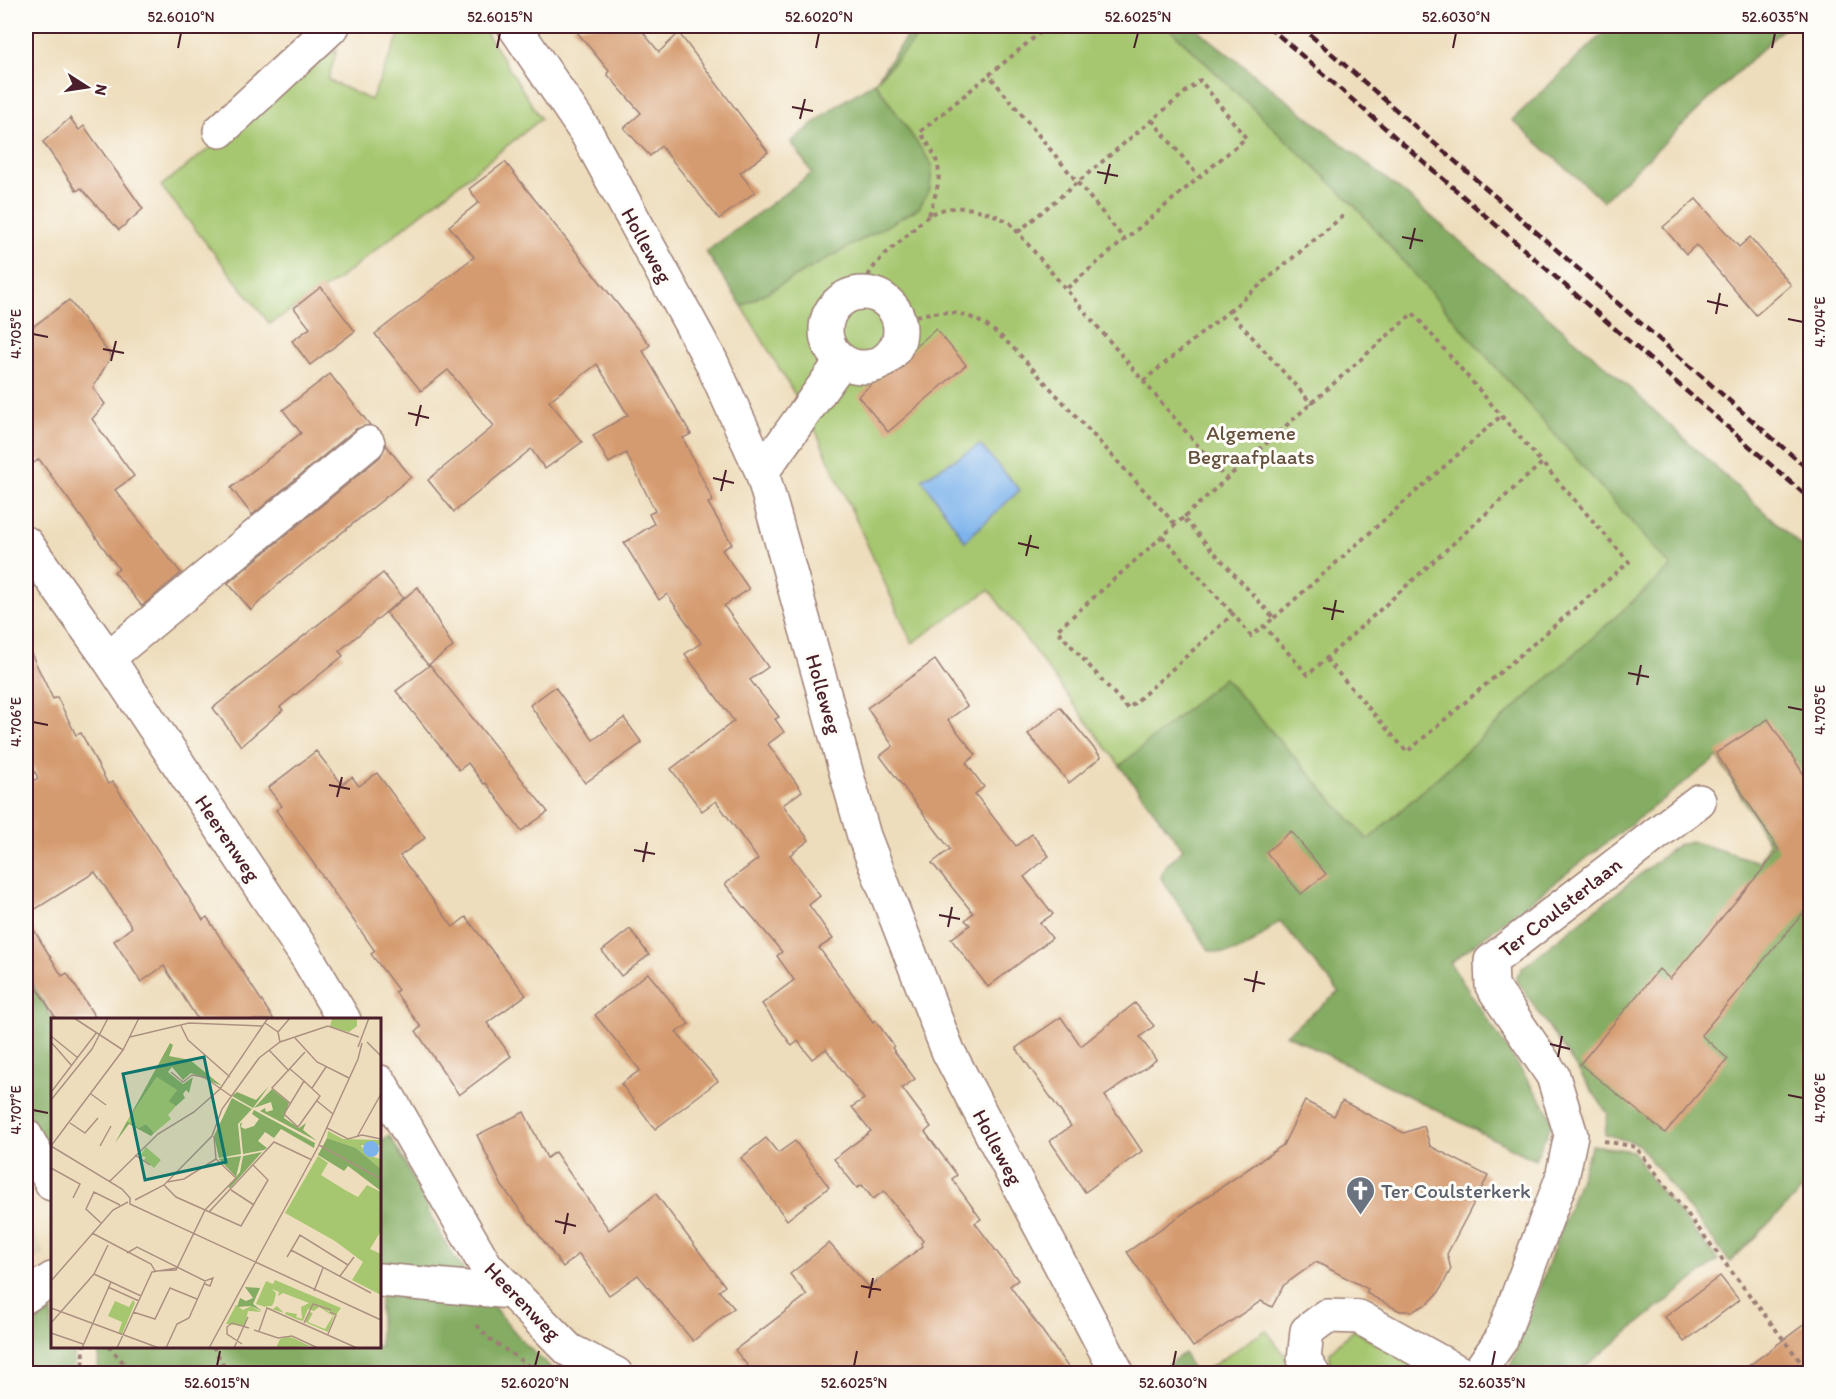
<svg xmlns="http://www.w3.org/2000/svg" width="1836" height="1399" viewBox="0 0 1836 1399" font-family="Itim,sans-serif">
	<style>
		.built { fill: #dad0b1 }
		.green { fill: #a6c76f; stroke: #78734d; stroke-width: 1.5 }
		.forest { fill: #84ac62; stroke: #676646; stroke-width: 1.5 }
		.water { fill: #7db3ec; stroke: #64698c; stroke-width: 1.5 }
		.building { fill: #d59b70 }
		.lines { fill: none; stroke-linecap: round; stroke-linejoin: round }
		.minor-casing { stroke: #9c7e74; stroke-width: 36 }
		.path { stroke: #9c7e74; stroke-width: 4; stroke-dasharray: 4.5 4.5; stroke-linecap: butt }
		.minor { stroke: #fff; stroke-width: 33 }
		.rail { stroke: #4a1f2b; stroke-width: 4.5; stroke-dasharray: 9 4.5; stroke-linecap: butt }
		.ticks { fill: none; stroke: #4a1f2b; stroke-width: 2 }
		.labels { text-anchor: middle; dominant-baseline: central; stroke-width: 6; stroke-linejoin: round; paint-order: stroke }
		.street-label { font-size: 21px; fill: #4a1f2b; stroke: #fdfcf7 }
		.park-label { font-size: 21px; fill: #66513f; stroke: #fdfcf7 }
		.worship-label { font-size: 21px; fill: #5b616d; stroke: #fdfcf7; text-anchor: start }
		.inset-road { fill: none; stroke: #ac9182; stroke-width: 1.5 }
		.view { fill: #0f766e; fill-opacity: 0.15; stroke: #0f766e; stroke-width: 3 }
		.inset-edge { fill: none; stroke: #4a1f2b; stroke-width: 3 }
		.neatline { fill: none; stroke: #4a1f2b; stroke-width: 2 }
		.ticks-label { font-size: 15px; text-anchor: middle; fill: #4a1f2b }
	</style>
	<rect width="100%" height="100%" fill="#fdfcf7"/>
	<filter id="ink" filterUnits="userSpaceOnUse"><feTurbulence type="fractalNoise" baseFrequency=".0167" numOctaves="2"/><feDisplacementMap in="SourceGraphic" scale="12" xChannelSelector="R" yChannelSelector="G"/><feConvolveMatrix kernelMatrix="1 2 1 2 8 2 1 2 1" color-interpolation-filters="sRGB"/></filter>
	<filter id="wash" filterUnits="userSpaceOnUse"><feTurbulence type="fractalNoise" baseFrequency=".008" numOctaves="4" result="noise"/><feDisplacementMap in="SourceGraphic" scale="24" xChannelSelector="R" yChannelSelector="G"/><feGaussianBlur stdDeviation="1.35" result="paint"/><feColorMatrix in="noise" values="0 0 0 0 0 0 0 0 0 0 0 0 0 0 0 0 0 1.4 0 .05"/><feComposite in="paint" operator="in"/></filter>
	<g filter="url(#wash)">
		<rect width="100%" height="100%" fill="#eeddbc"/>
		<path class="built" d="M26,1217L45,1254L26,1265Z"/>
		<g class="green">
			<path d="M403,26H482L541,119L335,282L270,324L161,186L337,49L328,80L371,100Z"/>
			<path d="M928,26H1167L1353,204L1671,567L1368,840L1224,678L1120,766L989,590L912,643L813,425L742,306L919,208L932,165L875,82Z"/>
			<path d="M1266,1330L1298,1373L1200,1374Z"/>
			<path d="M1353,1330L1434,1373H1335L1330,1366V1352Z"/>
		</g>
		<g class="forest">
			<path d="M914,26H928L875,82L932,165L930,189L919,208L742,306L706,252L812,173L791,142L839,104L875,82Z"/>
			<path d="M1167,26H1193L1404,193L1609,369L1810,554V1182L1730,1262L1638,1144L1605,1134L1608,1114L1516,979L1522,968L1677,845L1691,841L1759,862L1769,843L1718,757L1450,963L1549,1112L1552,1123L1535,1160L1286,1034L1339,992L1280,921C1256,939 1240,961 1209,950L1161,878L1164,868L1183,849L1120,766L1224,678L1368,840L1671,567L1353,204Z"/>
			<path d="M1611,26H1786L1603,201L1512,120Z"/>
			<path d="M26,973L53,1019L52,1162L26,1112Z"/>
			<path d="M389,1135C418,1181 433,1232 468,1276L380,1269V1142Z"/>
			<path d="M1592,1145L1633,1151L1652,1181L1718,1260L1577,1373H1503L1511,1365Z"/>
			<path d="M380,1296L488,1300L525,1344L557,1373L98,1374L99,1347L380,1346Z"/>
			<path d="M52,1311V1346L75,1347L73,1373H26V1328Z"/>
			<path d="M1184,1353L1194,1373H1157Z"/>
		</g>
		<path class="water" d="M980,445L1020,490L965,541L922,479Z"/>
		<g id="blocks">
			<g class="building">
				<path d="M572,26H638L659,52L679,33L768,152L740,173L755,192L719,219L661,146L650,156L624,128L641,113L607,74L609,71Z"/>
				<path d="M70,118L79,130L84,126L143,209L119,230L81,188L77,191L43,142Z"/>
				<path d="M505,162L650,345L643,351L691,434L683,438L713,501L708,503L732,544L722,550L749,589L724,606L768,667L750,680L779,717L775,719L784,732L768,744L802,791L783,805L809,840L790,855L820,896L809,905L833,939L819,948L873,1022L875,1020L894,1046L892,1048L915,1079L902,1088L931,1127L925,1132L957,1175L952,1179L981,1219L975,1223L1018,1280L1010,1286L1073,1374H754L735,1350L807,1295L790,1274L829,1243L869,1287L923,1246L921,1243L923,1241L884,1191L873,1199L862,1185L857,1188L834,1159L871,1131L852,1107L864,1099L826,1049L812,1059L798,1041L792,1046L762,1004L794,980L777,956L782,952L725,884L758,859L716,801L702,811L671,769L734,721L685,654L701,643L667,594L659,600L624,543L654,524L649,514L655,511L626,453L609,463L593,435L628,415L597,364L549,401L582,442L545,469L531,449L454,512L428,480L494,426L448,370L421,391L375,334L474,257L449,226L479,202L469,189Z"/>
				<path d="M1696,199L1739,247L1750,237L1791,285L1756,315L1696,245L1686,254L1663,227Z"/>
				<path d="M321,287L355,331L310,365L292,341L310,328L294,308Z"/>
				<path d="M69,300L111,356L93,388L105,404L92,419L134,476L115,490L181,573L142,606L114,572L119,569L39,459L26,469V332Z"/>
				<path d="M936,329L966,365L888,432L858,396Z"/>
				<path d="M330,374L370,425L356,429L252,515L231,488L301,433L283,410Z"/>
				<path d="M386,445L411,477L283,580L251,610L228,583L380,457Z"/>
				<path d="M383,573L403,598L339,651L343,656L280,707L283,710L241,746L213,708Z"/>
				<path d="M418,587L453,647L428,665L386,613Z"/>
				<path d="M26,643L53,699L57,697L76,735L81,733L108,784L113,782L203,920L207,917L274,1020H198L164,966L141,982L114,941L132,927L95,872L26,915V785L38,778L26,754Z"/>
				<path d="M935,660L967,706L948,720L976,755L966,763L984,787L975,794L1016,846L1032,834L1049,856L1024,877L1053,914L1040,923L1052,938L988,987L951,939L970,925L965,920L973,913L932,863L950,849L880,756L893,746L867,708Z"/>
				<path d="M430,665L548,812L521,831L486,783L484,784L468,763L459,770L396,691Z"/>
				<path d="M555,687L593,740L624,718L642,743L585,783L530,705Z"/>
				<path d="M1060,707L1101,757L1069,783L1028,734Z"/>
				<path d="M1768,719L1810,784V905L1701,1035L1728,1059L1665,1133L1580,1064L1659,969L1670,979L1779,850L1716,753Z"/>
				<path d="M316,751L342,784L352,777L359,786L377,773L425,838L400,856L453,927L466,917L526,995L487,1023L511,1056L459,1095L416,1031L421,1027L395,992L398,990L371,954L375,951L276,810L282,806L268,788Z"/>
				<path d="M1291,831L1326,874L1301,894L1266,852Z"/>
				<path d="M26,917L62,976L67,973L97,1020H57L26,971Z"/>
				<path d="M630,929L649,955L621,976L602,951Z"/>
				<path d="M648,973L689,1024L676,1032L718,1081L655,1129L621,1084L640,1070L595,1015Z"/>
				<path d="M1135,1003L1154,1026L1140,1037L1156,1060L1105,1096L1142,1151L1085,1192L1050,1141L1071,1126L1016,1048L1061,1017L1081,1046Z"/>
				<path d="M1305,1101L1334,1116L1342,1101L1404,1133L1424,1126L1430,1146L1488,1176L1447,1254L1451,1269L1439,1292L1429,1303L1413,1311H1400L1366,1293L1368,1289L1316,1262L1284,1285L1272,1307L1261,1301L1193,1347L1127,1252L1283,1145Z"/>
				<path d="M524,1112L547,1158L555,1152L609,1230L656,1194L725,1286L719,1291L734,1308L693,1341L638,1275L609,1295L579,1254L563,1267L502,1186L477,1135Z"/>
				<path d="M766,1138L778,1153L795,1141L829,1187L787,1220L741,1158Z"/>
				<path d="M1720,1276L1739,1300L1684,1342L1665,1317Z"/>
				<path d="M1810,1320V1374H1738Z"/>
			</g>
		</g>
	</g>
	<g filter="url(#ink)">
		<use href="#blocks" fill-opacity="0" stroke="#9c7e74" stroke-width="1.5"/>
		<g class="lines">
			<defs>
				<g id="minor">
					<path d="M514,26L587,134L711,361L762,472L864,836L948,1051L1118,1374"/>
					<path d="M220,131L333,26"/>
					<circle cx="863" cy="330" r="37"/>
					<path d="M762,472L841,362"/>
					<path d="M26,543L108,658L307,957L344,1020"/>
					<path d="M108,658L368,443"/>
					<path d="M380,1082L486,1266L569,1350L616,1374"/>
					<path d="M26,1136L52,1184"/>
					<path d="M380,1280L511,1292"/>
					<path d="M26,1296L52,1279"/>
					<path d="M1313,1374L1304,1360L1307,1331L1327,1316L1359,1317L1462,1374"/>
					<path d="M1477,1374L1501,1340L1562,1178L1571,1135L1553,1076L1492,986L1491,961L1699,801"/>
				</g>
			</defs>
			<use href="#minor" class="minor-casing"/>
			<g class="path">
				<path d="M1048,26L989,75L1125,240"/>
				<path d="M1152,120L1199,177"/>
				<path d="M929,215C942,175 945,167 920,132L989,75"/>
				<path d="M1018,232L1200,80L1246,138L1066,289"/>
				<path d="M862,293C868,267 884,255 903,239C911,232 918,224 927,217C950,200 987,209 1010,223L1226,479L1183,518L1274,618L1264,626L1308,675L1542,463L1413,313L1226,479"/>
				<path d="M1229,311L1343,216"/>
				<path d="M899,321C952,303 980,313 1018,353L1175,524"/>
				<path d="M1143,381L1229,311L1312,404"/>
				<path d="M1183,518L1057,630L1128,709L1233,614L1251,636L1264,626"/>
				<path d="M1162,536L1233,614"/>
				<path d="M1274,618L1501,416"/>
				<path d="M1326,659L1407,752L1629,562L1542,463"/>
				<path d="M1604,1141L1636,1147L1810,1374"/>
				<path d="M477,1325L487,1337L535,1370"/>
				<path d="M108,1346L134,1374"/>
				<path d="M213,1346L228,1374"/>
				<path d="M83,1374L84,1346"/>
			</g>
			<use href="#minor" class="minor"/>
			<g class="rail">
				<path d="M1268,26L1810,499"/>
				<path d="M1300,26L1810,471"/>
			</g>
		</g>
	</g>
	<path class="ticks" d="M178,48L181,33M497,48L500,33M816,48L819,33M1134,48L1138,33M1453,48L1456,33M1772,48L1775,33M792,107L813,111M800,119L805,99M1097,172L1118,176M1105,184L1110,164M1402,237L1423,241M1410,249L1415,228M1707,301L1728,306M1716,314L1720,293M1788,319L1803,322M33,334L48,337M103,349L124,353M111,361L116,341M408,413L429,418M416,426L421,405M713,478L734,483M721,491L726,470M1018,543L1039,548M1026,556L1031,535M1323,608L1344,612M1332,620L1336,600M1628,673L1649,677M1637,685L1641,665M1788,707L1803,710M33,722L48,725M329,785L350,789M337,797L342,777M634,850L655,854M643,862L647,842M939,915L960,919M948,927L952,907M1244,979L1265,984M1253,992L1257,971M1550,1044L1570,1049M1558,1057L1562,1036M1788,1095L1803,1098M33,1110L48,1113M555,1221L576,1226M564,1234L568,1213M861,1286L881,1290M869,1298L873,1278M217,1366L220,1351M535,1366L539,1351M854,1366L857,1351M1173,1366L1176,1351M1492,1366L1495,1351"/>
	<defs>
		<symbol id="church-pin" viewBox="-11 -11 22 30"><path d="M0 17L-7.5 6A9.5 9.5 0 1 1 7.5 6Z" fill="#6b7280" stroke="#fdfcf7"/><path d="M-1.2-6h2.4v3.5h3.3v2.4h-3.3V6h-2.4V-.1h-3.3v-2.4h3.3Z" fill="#fff"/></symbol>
	</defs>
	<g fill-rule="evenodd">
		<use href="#church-pin" x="1344" y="1174" width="33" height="45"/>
	</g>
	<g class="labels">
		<g class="street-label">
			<text transform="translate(647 245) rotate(61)">Holleweg</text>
			<text transform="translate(824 694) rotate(74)">Holleweg</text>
			<text transform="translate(228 838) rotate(56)">Heerenweg</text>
			<text transform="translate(1560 907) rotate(-38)">Ter Coulsterlaan</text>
			<text transform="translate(998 1147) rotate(62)">Holleweg</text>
			<text transform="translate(523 1301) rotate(46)">Heerenweg</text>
		</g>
		<g class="park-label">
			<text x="1251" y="432">Algemene<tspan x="1251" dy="24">Begraafplaats</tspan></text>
		</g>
		<g class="worship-label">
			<text x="1381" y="1190">Ter Coulsterkerk</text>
		</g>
	</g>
	<g transform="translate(51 1018)">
		<rect width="330" height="330" fill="#eeddbc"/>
		<path d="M281,0H306V8L298,14L279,9ZM107,58L126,72L119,83L125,88L117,97L120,101L103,115L95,106L88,110L76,103ZM277,113L292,121L330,122V127H310L315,137L330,141V151L305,130L276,120ZM95,129L110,142L103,150L93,142L95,139L89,138ZM267,138L277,145L270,157L294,172L307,179L316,167L330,174V213L319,231L330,236V277L301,262L312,244L284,223L234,195ZM224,262L290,290L285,297L274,291L283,298L277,314L254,304L258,294L262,295L257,304L274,311L282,298L268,289L263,293L257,291L252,303L245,301L234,296L235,294L246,296L245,299L251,301L250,289L258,285L232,275L227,278L228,274L221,271L225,275L223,284L221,288H214L222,291L226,288L233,295L205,286L215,263L222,266ZM82,282L84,285L71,316H67L71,304L57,298L64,283L78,289ZM185,287L192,292L200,288L210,294L197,293L194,308L175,306ZM237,319L242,320L259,328L225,330L229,321Z" fill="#a6c76f"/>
		<path d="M119,25L122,27L118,38L139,42L171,68L140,55L132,62L121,49L117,54L132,66L142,59L138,75L135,72L132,76L134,80L125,88L118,83L126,72L106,59L76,103L88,110L95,106L103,115L100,118L78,106L64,125ZM218,68L202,90L181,78L186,74L205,82ZM221,71L238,85L233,100L248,110L255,105L252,112L266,123L209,93L214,90L215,94L222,92L220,84L203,90ZM181,80L201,91L187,106L190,136L168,140L163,118ZM203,92L264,125L263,130L230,111L223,120L214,114L207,123L216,130L213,132L192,136L189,106L191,104L190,109L194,111L203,108L208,101L201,96ZM276,120L305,130L330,151V173L297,148L293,153L267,137ZM211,134L179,170L177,169L189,154L192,138ZM190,138L185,159L168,141ZM194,269L209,270L202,286L211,293L200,288L186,289L189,280L195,283L202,280Z" fill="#84ac62"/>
		<path d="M312 131a8 8 0 1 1 16 0a8 8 0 1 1-16 0Z" fill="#7db3ec"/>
		<path class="inset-road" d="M23,0L72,32M214,5L227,14L229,24M130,8L137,22L179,59M277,8L308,19M227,14L239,0M0,18L27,40M79,19L138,5L212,8M244,20L266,44L298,60M0,24L21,48M316,24L330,38M307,29L318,0M218,32L238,53M239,51L253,63M120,54L132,64L141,57L153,59L180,78M253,63L269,78L247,109L233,96ZM261,70L275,49M1,73L46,14M40,76L55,87M0,82L41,31L57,0M266,83L282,96M239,85L221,70L254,34M19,105L34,115L47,100M276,110L297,121L311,117L330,121M306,119L330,76M268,127L330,161M0,128L71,171L79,180V186L330,302M0,128L72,32L88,0M49,128L60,108M84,137L99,147M0,150L29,166L22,180M58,164L107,116L143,94L169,71L217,0M116,164L133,161L165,141M113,167L125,179L190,208L217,162L202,147M180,172L203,187M84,182L113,167L161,118L171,91L208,40L229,24L277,8M158,194L223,124L261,142M50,205L35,191L43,174L69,187M41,215L100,246L104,253M240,232L320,275M76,235L86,229L154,263L162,260L159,268L154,266M236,239L249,217L297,247M104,253L125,252L154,192L185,160L165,141L163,118M43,256L90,278M289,258L303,239M0,263L62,192L77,184M57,269L88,283M263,273L272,250M0,290L108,330M82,294L104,301L119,270L146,281M0,305L43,256L57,227M253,305L262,286L280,292M203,312L227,320L241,318L267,330M208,313L216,290L306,330M0,315L32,326M277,316L285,297L279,294M191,326L176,316V309L181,305L198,310M31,330L60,264M66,330L101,254L126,250M115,330L126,306L138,300L154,264M158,330L267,129L307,41L311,25M183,330L197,299"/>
		<path class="view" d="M153,39L175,144L94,162L72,56Z"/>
		<rect width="330" height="330" class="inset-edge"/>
	</g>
	<rect width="1836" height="1399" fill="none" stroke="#fdfcf7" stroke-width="66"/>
	<g transform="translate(87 87) rotate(102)" stroke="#fdfcf7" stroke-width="4.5" paint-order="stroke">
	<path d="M0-4.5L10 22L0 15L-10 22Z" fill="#4a1f2b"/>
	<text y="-9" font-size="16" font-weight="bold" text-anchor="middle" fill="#4a1f2b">N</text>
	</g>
	<rect x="33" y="33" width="1770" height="1333" class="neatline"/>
	<g class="ticks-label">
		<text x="181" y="22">52.6010°N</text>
		<text x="500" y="22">52.6015°N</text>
		<text x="819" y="22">52.6020°N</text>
		<text x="1138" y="22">52.6025°N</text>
		<text x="1456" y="22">52.6030°N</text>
		<text x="1775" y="22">52.6035°N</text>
		<text transform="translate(1820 322) rotate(-90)" y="5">4.704°E</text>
		<text transform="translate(16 334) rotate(-90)" y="5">4.705°E</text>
		<text transform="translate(1820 710) rotate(-90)" y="5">4.705°E</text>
		<text transform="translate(16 722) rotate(-90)" y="5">4.706°E</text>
		<text transform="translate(1820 1098) rotate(-90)" y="5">4.706°E</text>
		<text transform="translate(16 1110) rotate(-90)" y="5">4.707°E</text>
		<text x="217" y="1388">52.6015°N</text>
		<text x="535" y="1388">52.6020°N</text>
		<text x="854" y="1388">52.6025°N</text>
		<text x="1173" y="1388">52.6030°N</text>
		<text x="1492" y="1388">52.6035°N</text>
	</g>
</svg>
